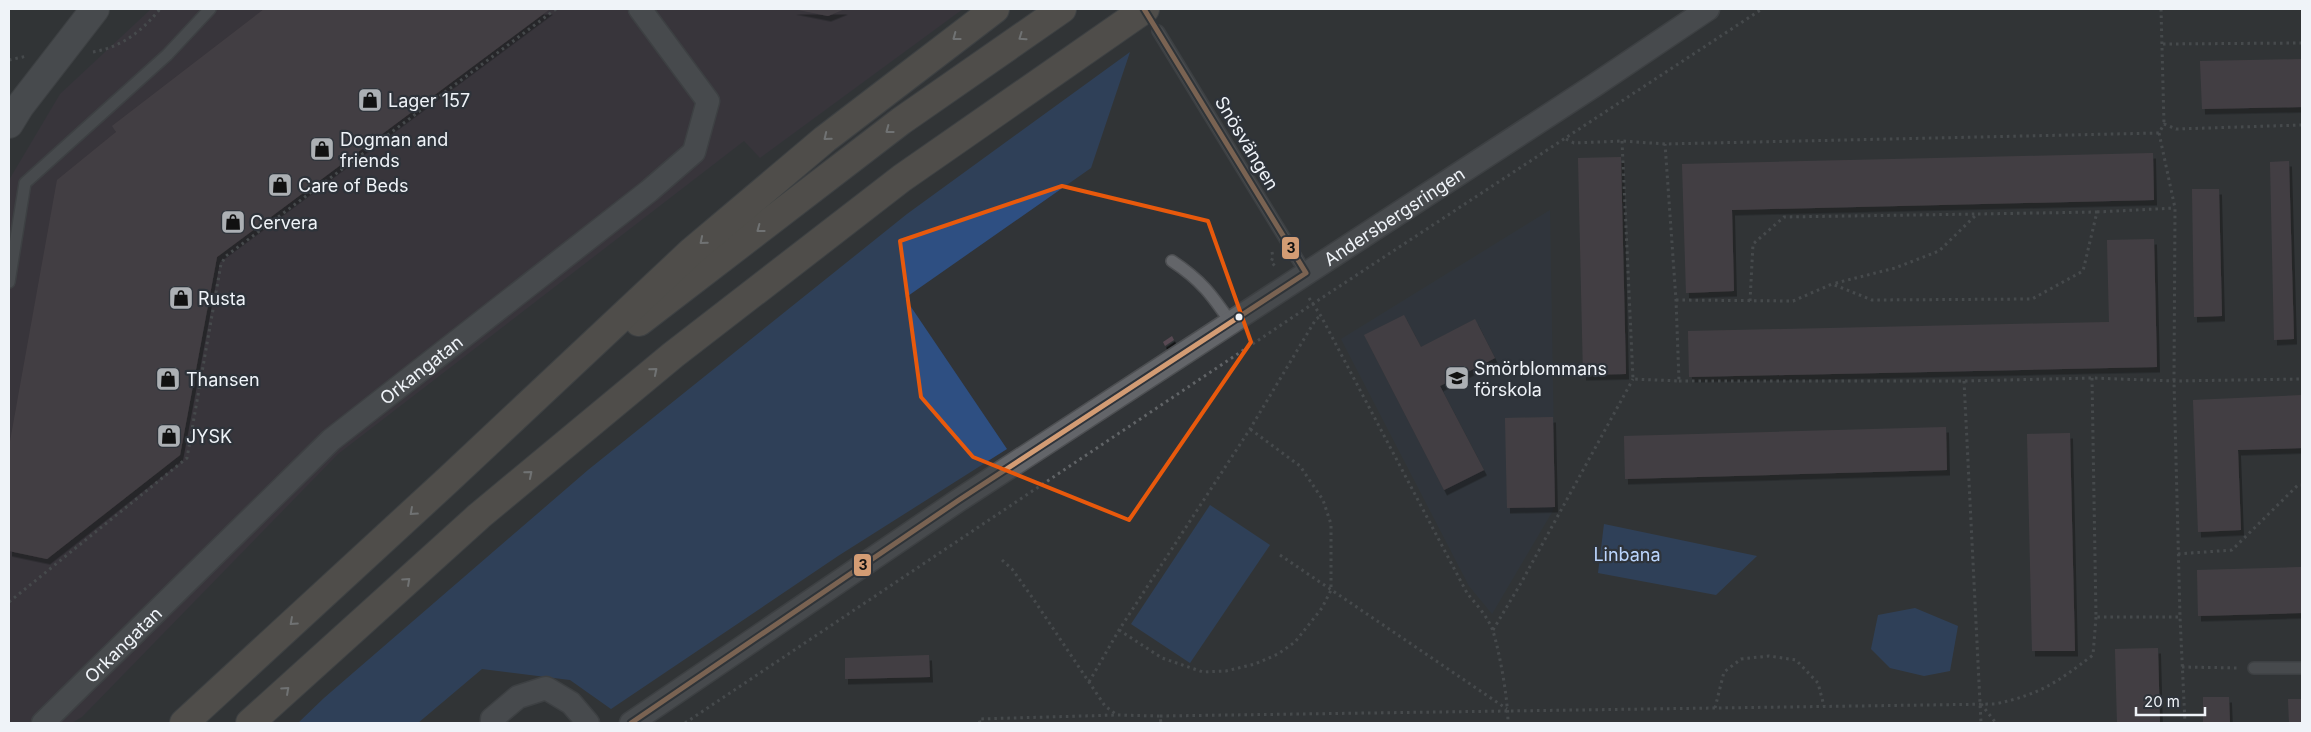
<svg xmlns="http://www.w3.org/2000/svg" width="2311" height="732" viewBox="0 0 2311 732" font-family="Inter,sans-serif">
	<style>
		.commercial { fill: #403541 }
		.built { fill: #303743 }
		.green { fill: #2e4f82 }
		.building { fill: #594a52; filter: url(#shadow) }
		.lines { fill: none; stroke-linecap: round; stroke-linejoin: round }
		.service-casing { stroke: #4d4f52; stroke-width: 14 }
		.minor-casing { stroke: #4d4f52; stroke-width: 25 }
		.tertiary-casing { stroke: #4d4f52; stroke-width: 30 }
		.motorway-casing { stroke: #4d4f52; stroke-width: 30 }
		.path { stroke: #616467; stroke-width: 3; stroke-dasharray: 2.5 4; stroke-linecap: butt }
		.service { stroke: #636569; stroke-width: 11 }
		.minor { stroke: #636569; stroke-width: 22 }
		.tertiary { stroke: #636569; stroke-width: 28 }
		.motorway { stroke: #736c62; stroke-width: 28 }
		.bus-1-casing { stroke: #2e333a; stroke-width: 9 }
		.bus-1 { stroke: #d39c74; stroke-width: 5 }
		.oneway { stroke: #bdbdbc }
		.marked { fill: none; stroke: #e8590c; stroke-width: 4; stroke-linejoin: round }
		.bus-dot { fill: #eff3f8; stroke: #2e333a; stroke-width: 2 }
		.labels { text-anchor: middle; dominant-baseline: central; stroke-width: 4.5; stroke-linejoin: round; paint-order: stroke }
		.poi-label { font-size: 18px; fill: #eff3f8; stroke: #2e333a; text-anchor: start }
		.street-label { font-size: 18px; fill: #eff3f8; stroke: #2e333a }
		.park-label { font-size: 18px; fill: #bbd5fd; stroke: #2e333a }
		.line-badge { stroke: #2e333a; stroke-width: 2 }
		.pale-badge-label { font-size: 14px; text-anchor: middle; font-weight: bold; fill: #111 }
	</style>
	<defs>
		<filter id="shadow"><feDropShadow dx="3" dy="5.5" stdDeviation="0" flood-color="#0009"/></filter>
	</defs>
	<rect width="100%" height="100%" fill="#313437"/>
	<path class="commercial" d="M151,9H963L760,158L744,141L338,454L82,717L72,723H9V180L60,94Z"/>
	<path class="built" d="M1550,210L1555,507L1492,614L1469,586L1341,339Z"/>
	<g class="green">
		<path d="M1130,52L1091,168L905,298L1007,449L838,556L611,709L570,680L482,669L418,723H298L324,698L588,470L907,214Z"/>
		<path d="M1210,505L1270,545L1190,663L1131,624Z"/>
		<path d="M1604,524L1757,556L1716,595L1598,573Z"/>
		<path d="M1915,608L1958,626L1950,671L1924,676L1890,668L1871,649L1878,615Z"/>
	</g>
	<g class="building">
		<path d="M264,9H550L217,257L180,455L47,559L9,551V447L57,180L116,132L112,126Z"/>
		<path d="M793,9H845L828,16Z"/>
		<path d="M2302,59V107L2202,109L2200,61Z"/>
		<path d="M2153,153L2154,200L1732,210L1734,291L1686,293L1682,164Z"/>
		<path d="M1621,157L1626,374L1583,375L1578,158Z"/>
		<path d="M2289,161L2294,339L2274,340L2270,162Z"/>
		<path d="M2192,189H2219L2222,316L2194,317Z"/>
		<path d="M2154,239L2157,367L1689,377L1688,331L2109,322L2107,240Z"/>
		<path d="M1404,315L1421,347L1475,319L1495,358L1440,386L1484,470L1444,490L1364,335Z"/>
		<path d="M1172,336L1174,340L1165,346L1163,342Z"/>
		<path d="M2302,395V448L2238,450L2241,530L2198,532L2193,400Z"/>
		<path d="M1553,417L1555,507L1507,508L1505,418Z"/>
		<path d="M1946,427L1947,470L1625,479L1624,436Z"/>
		<path d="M2070,433L2075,651H2032L2027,434Z"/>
		<path d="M2302,567V613L2198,616L2197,570Z"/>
		<path d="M2158,648L2160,723H2117L2115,649Z"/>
		<path d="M929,655L930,677L845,679V658Z"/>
		<path d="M2203,697H2229L2230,723H2203Z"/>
		<path d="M2288,699H2302V723H2289Z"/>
	</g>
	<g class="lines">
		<defs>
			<g id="service">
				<path d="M1158,31L1306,273"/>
				<path d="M1172,261C1201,280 1212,295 1231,323"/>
				<path d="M9,282L25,183L167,55L210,9"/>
				<path d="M2254,668H2302"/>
			</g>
			<g id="minor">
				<path id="s1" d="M43,723L331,440L649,191L694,152L708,101L640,9"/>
				<path d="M492,723V719L518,697L546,688L571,703L588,723"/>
				<path id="s2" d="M631,723L959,500L1595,85L1708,9"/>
			</g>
			<path id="tertiary" d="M9,124L20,106L95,9"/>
			<g id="motorway">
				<path d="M639,322L901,121L1062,9"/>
				<path d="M184,723L449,479L691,252L825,139L995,9"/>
				<path d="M250,723L479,516L673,355L902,178L1145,9"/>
			</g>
		</defs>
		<use href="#service" class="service-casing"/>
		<use href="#minor" class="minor-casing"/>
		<use href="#tertiary" class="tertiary-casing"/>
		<use href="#motorway" class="motorway-casing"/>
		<g class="path">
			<path d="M2161,9L2164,124"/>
			<path d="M2163,44L2302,43"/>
			<path d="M93,52C122,47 142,31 160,9"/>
			<path d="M9,60L27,56"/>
			<path d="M2159,133L2175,208L2174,381L2180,617L2185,723"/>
			<path d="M1566,139L1574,143L1622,141L1665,144L2159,133L2164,124L2176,129L2302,125"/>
			<path d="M1622,141L1633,379L1679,381L1676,300L1665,144"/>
			<path d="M2097,212L2175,208"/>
			<path d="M1272,252L1273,257L1271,262L1275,266"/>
			<path d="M1309,298L1321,316L1467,593C1476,604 1488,617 1493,631C1500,654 1508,699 1508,723"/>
			<path d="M1676,300L1793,301L1832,284L1872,300L2032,299L2083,271L2097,212L1977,214L1939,251L1895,268L1832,284"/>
			<path d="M1750,301L1753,244L1784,217L1977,214"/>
			<path d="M2092,378L2096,617H2180"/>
			<path d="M1679,381H1964L2092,378L2174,381L2302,379"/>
			<path d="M1964,381L1981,723"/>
			<path d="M2178,554L2232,550L2298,485H2302"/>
			<path d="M1280,555L1507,709"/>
			<path d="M1002,560L1012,569L1032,597L1105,706L1117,715L1160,716L1161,723"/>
			<path d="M9,602L187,458L221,264L226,256L556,9"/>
			<path d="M1119,630L1162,658L1203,672L1226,671L1255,664L1278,654L1295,642L1322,608L1331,590V524L1323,500L1300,466L1250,429"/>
			<path d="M1493,630L1521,583L1633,379"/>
			<path d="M2182,667L2239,668"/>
			<path d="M1089,682L1119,630L1250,429L1316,319L1321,316"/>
			<path d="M1981,704L1996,723"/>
			<path d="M1715,708L1724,672L1741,659L1769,656L1796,660L1818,683L1824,706"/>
			<path d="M1160,716L1995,704C2041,694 2056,683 2093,655L2096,617"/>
			<path d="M685,723L1314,303L1762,9"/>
			<path d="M980,723L979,719L1116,715"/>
		</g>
		<use href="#service" class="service"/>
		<use href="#minor" class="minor"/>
		<use href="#tertiary" class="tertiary"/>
		<use href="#motorway" class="motorway"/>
		<defs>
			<path id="bus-1" d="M631,723L959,500L1306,273L1144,9"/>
		</defs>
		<use href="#bus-1" class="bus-1-casing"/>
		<use href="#bus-1" class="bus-1"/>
	</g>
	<defs><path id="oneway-chevron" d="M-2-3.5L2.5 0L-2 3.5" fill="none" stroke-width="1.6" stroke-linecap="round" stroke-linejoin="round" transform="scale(1.25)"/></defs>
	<g class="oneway">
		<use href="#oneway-chevron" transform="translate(956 37) rotate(143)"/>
		<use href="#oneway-chevron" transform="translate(1022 37) rotate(145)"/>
		<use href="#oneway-chevron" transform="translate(889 130) rotate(143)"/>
		<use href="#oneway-chevron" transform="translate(827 137) rotate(141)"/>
		<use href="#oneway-chevron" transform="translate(760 229) rotate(143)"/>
		<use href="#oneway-chevron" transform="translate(703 241) rotate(140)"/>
		<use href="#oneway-chevron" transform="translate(654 371) rotate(-40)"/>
		<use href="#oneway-chevron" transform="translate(529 474) rotate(-40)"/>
		<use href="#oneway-chevron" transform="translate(413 512) rotate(138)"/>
		<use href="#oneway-chevron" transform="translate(407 581) rotate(-42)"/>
		<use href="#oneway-chevron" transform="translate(293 622) rotate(138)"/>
		<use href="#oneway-chevron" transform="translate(286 690) rotate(-42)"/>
	</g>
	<path d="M0 0H2311V732H0ZM1062,186L1208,221L1251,342L1129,520L973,457L921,397L900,241Z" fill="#313437" fill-opacity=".55" fill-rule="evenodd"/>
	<path class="marked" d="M1062,186L1208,221L1251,342L1129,520L973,457L921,397L900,241Z"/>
	<defs>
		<symbol id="shop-square" viewBox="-11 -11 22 22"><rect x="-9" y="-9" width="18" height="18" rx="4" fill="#acb0b4" stroke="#2e333a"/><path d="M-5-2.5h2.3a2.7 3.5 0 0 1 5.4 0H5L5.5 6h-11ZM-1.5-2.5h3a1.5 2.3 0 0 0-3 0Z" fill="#111"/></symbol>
		<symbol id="school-square" viewBox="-11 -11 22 22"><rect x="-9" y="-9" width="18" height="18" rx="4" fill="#acb0b4" stroke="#2e333a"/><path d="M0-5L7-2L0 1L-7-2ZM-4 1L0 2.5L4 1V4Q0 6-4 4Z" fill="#111"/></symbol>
	</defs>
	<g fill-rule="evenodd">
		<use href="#shop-square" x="356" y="86" width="28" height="28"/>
		<use href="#shop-square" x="308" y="135" width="28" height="28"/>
		<use href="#shop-square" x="266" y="171" width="28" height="28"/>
		<use href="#shop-square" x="219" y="208" width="28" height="28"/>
		<use href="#shop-square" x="167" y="284" width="28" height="28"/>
		<use href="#school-square" x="1443" y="364" width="28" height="28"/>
		<use href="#shop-square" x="154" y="365" width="28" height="28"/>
		<use href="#shop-square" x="155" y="422" width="28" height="28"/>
	</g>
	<circle class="bus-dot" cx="1239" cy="317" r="4.5"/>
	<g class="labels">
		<g class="poi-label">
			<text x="388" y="100">Lager 157</text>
			<text x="340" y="139">Dogman and<tspan x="340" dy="21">friends</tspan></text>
			<text x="298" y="185">Care of Beds</text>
			<text x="250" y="222">Cervera</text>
			<text x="198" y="298">Rusta</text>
			<text x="1474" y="368">Smörblommans<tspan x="1474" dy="21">förskola</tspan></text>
			<text x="186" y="379">Thansen</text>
			<text x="186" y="436">JYSK</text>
		</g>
		<g class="street-label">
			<text transform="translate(1247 143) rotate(59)">Snösvängen</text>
			<text stroke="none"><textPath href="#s2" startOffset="916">Andersbergsringen</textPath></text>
			<text stroke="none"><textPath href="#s1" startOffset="518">Orkangatan</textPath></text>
			<text stroke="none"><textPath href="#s1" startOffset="112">Orkangatan</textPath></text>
		</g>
		<g class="park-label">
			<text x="1627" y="554">Linbana</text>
		</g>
	</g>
	<g class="line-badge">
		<rect x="1281" y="236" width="19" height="24" rx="5" fill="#d39c74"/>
		<rect x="853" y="553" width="19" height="24" rx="5" fill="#d39c74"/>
	</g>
	<g class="pale-badge-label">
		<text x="1291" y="253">3</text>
		<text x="863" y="570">3</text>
	</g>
	<rect width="2311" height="732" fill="none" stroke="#eff3f8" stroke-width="20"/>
	<path d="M2136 707v8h69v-8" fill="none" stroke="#eff3f8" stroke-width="2.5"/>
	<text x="2144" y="707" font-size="15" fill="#eff3f8" stroke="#2e333a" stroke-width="4" paint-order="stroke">20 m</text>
</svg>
